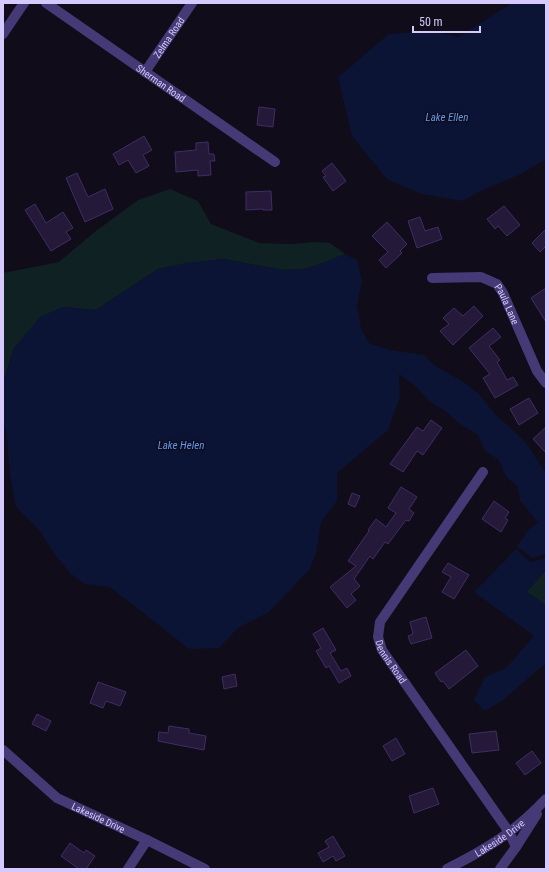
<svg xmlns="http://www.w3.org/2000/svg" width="549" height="872" viewBox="0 0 549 872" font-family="'Roboto Condensed',sans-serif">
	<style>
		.green { fill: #0f2123 }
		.water { fill: #0b1434 }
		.building { fill: #25193a; stroke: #402d64 }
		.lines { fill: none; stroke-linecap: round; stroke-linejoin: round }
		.street { stroke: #463a76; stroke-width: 10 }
		.labels { text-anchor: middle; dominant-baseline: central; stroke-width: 3; stroke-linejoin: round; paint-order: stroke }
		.street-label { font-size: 10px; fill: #d6c9fb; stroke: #100c1a }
		.water-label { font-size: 11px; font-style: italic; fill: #5e97f4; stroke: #100c1a }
	</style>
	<rect width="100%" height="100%" fill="#100c1a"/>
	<g class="green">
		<path d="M170,189L198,201L211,224L259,243L291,244L314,242L330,243L345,254L326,262L305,269L283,270L223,259L158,269L96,310L63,307L14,348L3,383V273L59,262L92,234L138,200Z"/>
		<path d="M546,570V605L526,592Z"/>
	</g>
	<g class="water">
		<path d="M510,3H546V159L521,174L485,189L462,201L422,194L387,179L352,136L338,77L389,34L432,31L458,37L509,5Z"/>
		<path d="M345,254L357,260L362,280L357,305L361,329L369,343L389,350L424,355L435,366L462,381L480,395L495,414L524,440L546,473V554L532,558L517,546L528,530L538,523L520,500L517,486L506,477L499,460L485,451L478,435L460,424L444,410L429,401L414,385L399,374L400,397L388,430L337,473V501L321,522L316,553L310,569L269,612L238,628L219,648L189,649L110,587L85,584L71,574L53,552L40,531L16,507L10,475L6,431L3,421V383L14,348L40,317L63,307L96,310L158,269L186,263L223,259L283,270L305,269L326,262Z"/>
		<path d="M516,549L529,561L532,562L546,558V570L526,592L546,605V663L503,700L485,711L474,700L485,677L506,668L534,636L474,592Z"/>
	</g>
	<g class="building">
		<path d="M259,107L275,109L273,127L257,125Z"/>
		<path d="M144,136L152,150L143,155L149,166L136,173L128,160L119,165L113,154Z"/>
		<path d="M208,142L209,154H214L215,161H210L211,175L198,176V170L176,172L175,152L196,150V143Z"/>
		<path d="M332,163L346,181L333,191L323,177L326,176L322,171Z"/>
		<path d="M77,173L88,197L105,189L113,209L85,222L66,178Z"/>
		<path d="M271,191L272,210H263V209L246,210V192Z"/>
		<path d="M35,204L46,223L63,212L73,228L66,232L71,239L51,251L25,210Z"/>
		<path d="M504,206L520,225L507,236L498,226L495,229L487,219Z"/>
		<path d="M420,217L425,231L438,227L442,239L417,248L408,221Z"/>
		<path d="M387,222L407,244L400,251L402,253L386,268L379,260L388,252L372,236Z"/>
		<path d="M546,229V246L540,252L532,243Z"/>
		<path d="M546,288V322L531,298Z"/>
		<path d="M474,306L483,316L453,345L440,331L449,324L443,318L454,308L463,316Z"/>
		<path d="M493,328L501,337L489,346L500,360L497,362L507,380L513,377L518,385L495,398L483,378L490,374L469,348Z"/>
		<path d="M529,398L538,413L519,425L510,409Z"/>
		<path d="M431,420L442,428L423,455L417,451L403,472L390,464L417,427L423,431Z"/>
		<path d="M546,427V453L533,439Z"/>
		<path d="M401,487L417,497L409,509L414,513L409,521L406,520L388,544L385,542L373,559L370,556L354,579L360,586L351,594L356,600L347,608L330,587L356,566L348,561L369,531L368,530L376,519L386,527L396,513L388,508Z"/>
		<path d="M352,493L360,496L355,507L348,504Z"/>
		<path d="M494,501L509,512L505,518L508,520L501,532L482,519Z"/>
		<path d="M448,563L469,575L454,599L442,592L451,577L442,572Z"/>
		<path d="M426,617L432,638L411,644L408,636L413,634L410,622Z"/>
		<path d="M323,628L336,650L330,653L341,671L347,668L351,676L339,683L329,666L326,668L316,651L321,648L313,634Z"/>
		<path d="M466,650L478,666L449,689L443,681L441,682L435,673Z"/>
		<path d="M235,674L237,686L224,689L222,677Z"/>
		<path d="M98,682L126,692L120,706L106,701L103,708L90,703Z"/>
		<path d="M37,714L51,721L46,731L32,724Z"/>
		<path d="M169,726L189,729V733L206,736L204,750L158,741L159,732L168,733Z"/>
		<path d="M496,731L499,750L472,753L469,734Z"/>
		<path d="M396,738L405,754L392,761L383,746Z"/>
		<path d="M532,751L541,763L525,775L516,763Z"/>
		<path d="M433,788L439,804L414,813L409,796Z"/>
		<path d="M333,836L345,856L336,861L333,856L323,862L318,853L329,847L325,841Z"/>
		<path d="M70,843L84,853L86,850L95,856L86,869H79L61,856Z"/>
	</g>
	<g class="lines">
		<g class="street">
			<path id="s1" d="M46,3L275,162"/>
			<path d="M3,34L24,3"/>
			<path id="s2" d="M145,72L192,3"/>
			<path id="s3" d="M432,278L481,277L497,284L503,293L537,371L546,383"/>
			<path id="s4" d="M483,472L380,622L378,637L382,650L509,832L516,847"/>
			<path id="s5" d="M3,750L57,798L147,840L205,869"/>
			<path d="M128,869L147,840"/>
			<path id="s6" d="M447,869C460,862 473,856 485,848C508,835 528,818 546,799"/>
			<path d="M500,869L516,847L537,814"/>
		</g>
	</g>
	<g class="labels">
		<g class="street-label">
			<text stroke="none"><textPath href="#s2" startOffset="42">Zelma Road</textPath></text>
			<text stroke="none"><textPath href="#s1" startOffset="140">Sherman Road</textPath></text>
			<text stroke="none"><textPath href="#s3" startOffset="89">Paula Lane</textPath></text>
			<text stroke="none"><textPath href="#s4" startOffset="225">Dennis Road</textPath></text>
			<text stroke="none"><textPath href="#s5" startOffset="118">Lakeside Drive</textPath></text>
			<text stroke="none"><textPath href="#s6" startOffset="61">Lakeside Drive</textPath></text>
		</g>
		<g class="water-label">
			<text x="447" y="117">Lake Ellen</text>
			<text x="181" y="445">Lake Helen</text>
		</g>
	</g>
	<rect width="549" height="872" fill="none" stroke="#d6c9fb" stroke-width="8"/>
	<path d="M413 26v6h67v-6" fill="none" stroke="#d6c9fb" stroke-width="2"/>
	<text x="419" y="26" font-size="12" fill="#d6c9fb" stroke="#100c1a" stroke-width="3" paint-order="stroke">50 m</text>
</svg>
